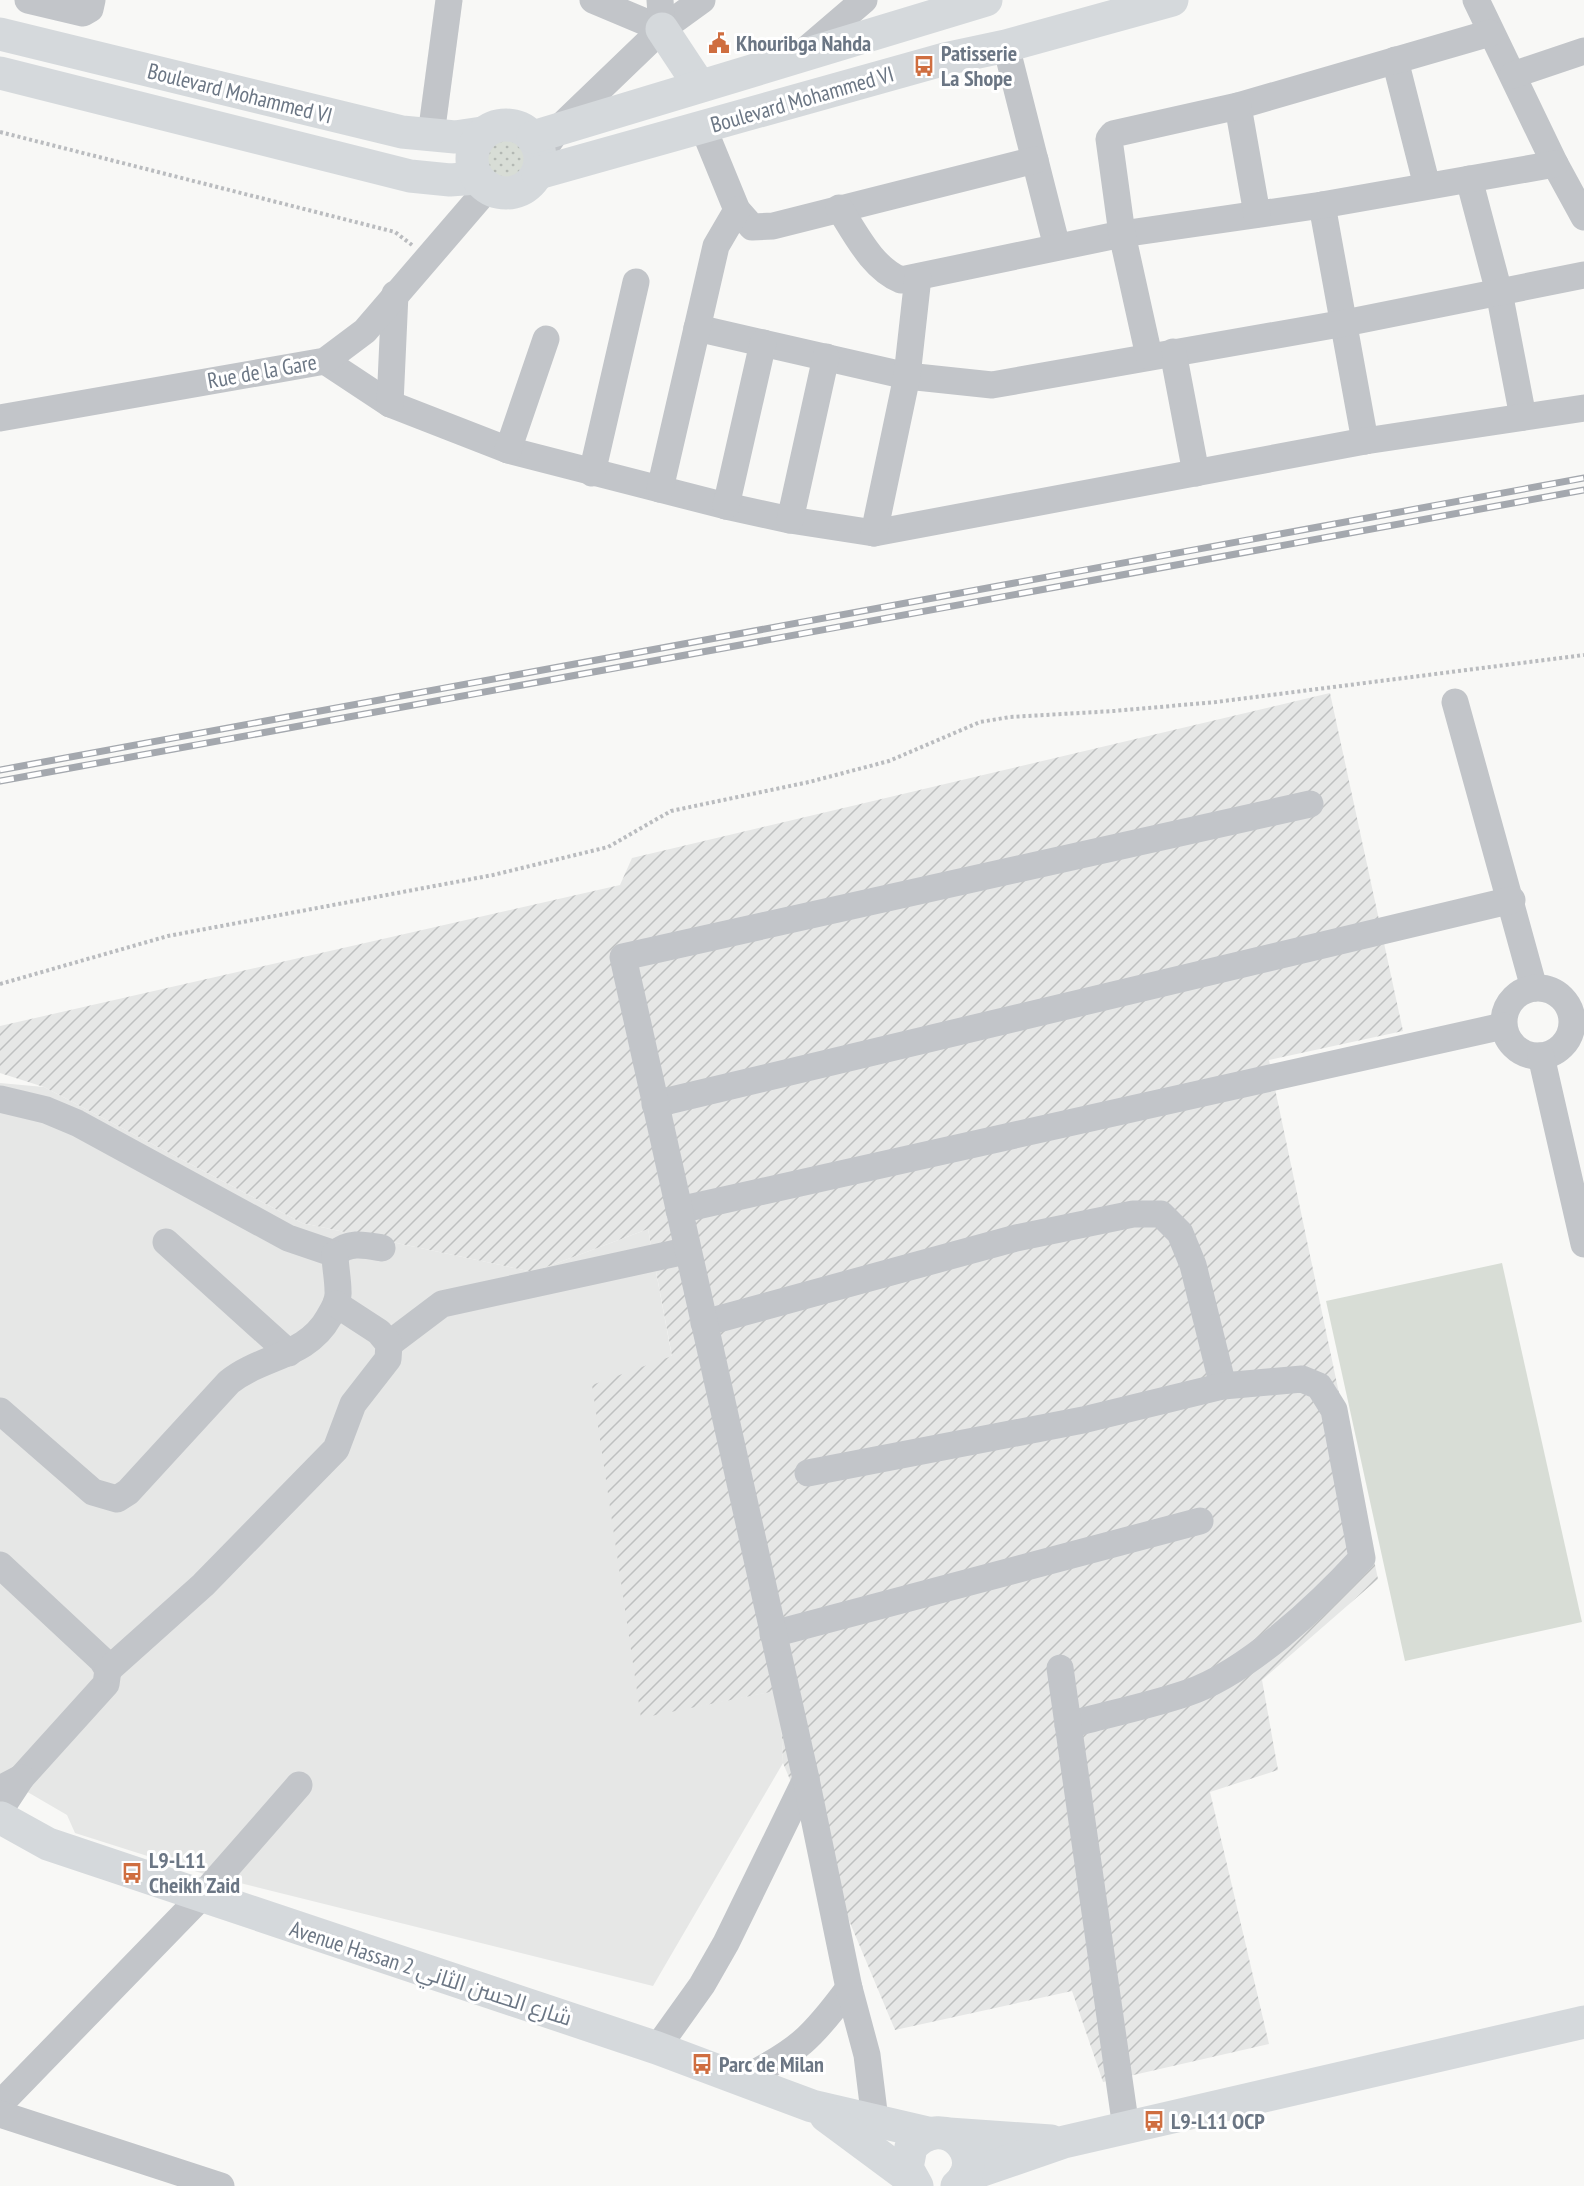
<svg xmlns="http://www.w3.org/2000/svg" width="1584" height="2186" viewBox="0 0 1584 2186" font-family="'PT Sans Narrow',Cairo,sans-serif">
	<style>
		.built { fill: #e6e7e6 }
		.industrial { fill: url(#industrial-furrows) }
		.park { fill: url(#park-dots) }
		.pitch { fill: #d8ddd6 }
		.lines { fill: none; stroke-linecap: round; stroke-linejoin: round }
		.path { stroke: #babcbf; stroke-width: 4; stroke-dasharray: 3 3; stroke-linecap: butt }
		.minor { stroke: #c2c5c9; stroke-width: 27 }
		.major { stroke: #d5d9dc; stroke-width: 33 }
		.rail-casing { stroke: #a4a8ae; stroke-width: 7 }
		.rail { stroke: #fff; stroke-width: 4.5; stroke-dasharray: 14; stroke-linecap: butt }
		.labels { text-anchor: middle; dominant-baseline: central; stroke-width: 6; stroke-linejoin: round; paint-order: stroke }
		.poi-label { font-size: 22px; font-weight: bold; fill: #6b7684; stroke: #fff; text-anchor: start }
		.street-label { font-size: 22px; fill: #6b7684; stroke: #fff }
	</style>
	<defs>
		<pattern id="industrial-furrows" width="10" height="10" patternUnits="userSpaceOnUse" patternTransform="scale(1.5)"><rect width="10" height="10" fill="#e6e7e6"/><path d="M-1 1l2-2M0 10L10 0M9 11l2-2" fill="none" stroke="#bec0c0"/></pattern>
		<pattern id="park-dots" width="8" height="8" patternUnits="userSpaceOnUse" patternTransform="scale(1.5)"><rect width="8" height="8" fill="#d8ddd6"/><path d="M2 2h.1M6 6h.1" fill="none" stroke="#b3b8b3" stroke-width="1.8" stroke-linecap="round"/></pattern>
	</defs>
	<rect width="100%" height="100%" fill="#f8f8f6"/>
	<path class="built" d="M0,1083L44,1087L302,1223L533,1272L648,1229L672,1357L641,1717L780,1690L783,1763L653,1986L204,1874L75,1833L67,1815L0,1776Z"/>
	<path class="industrial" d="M1330,693L1403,1031L1269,1060L1378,1579L1262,1680L1278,1770L1210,1792L1269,2044L1103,2082L1072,1991L895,2030L783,1763L780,1690L641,1718L592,1385L672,1356L648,1229L533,1272L302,1223L44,1087L0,1073V1026L620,885L632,858Z"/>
	<circle class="park" cx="505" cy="158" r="22"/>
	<path class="pitch" d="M1502,1263L1582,1622L1405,1661L1326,1301Z"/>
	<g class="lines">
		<g class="path">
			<path d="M0,132L395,232L412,245"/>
			<path d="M0,984L168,936L493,875L608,847L671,811L809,782L889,761L980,722L1010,717L1114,711L1216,702L1584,655"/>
		</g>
		<g class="minor">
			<path d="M28,0L83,13L90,9L92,0"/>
			<path d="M593,0L662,29L702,0"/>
			<path d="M1476,0L1555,164L1584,217"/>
			<path d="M1006,46L1057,247"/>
			<path d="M801,54L864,0"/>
			<path d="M1395,60L1427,186"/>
			<path d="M1513,75L1584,51"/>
			<path d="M703,127L737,210L752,227L773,226L1035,160"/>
			<path d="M431,135L449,0"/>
			<path d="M541,154L558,129L662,29L660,0"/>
			<path d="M1469,179L1499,292L1523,417"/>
			<path d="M1322,205L1365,441"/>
			<path d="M839,208C856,234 872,268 901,280L1122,234L1322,205L1555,164"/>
			<path d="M1257,214L1238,106L1490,33"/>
			<path d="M697,328L907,376L992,385L1345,323L1584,275"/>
			<path d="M1173,352L1196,473"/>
			<path d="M1149,356L1122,234L1109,139L1113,134L1238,106"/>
			<path d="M325,361L390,404L508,450L726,506L790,520L874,533L1365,441L1584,408"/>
			<path d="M390,404L395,294"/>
			<path d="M0,418L325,361L365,331L488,188"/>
			<path d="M508,450L546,339"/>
			<path d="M592,473L636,282"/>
			<path d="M660,489L716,246L737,210"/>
			<path d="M726,506L763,343"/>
			<path d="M790,520L826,357"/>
			<path d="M874,533L907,376L918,277"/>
			<path d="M1455,702L1534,988"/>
			<circle cx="1538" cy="1022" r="34"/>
			<path d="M1541,1056L1584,1244"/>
			<path d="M0,1099L46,1110L77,1123L288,1238L335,1254"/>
			<path d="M655,1104L1512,900"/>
			<path d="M679,1210L1503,1026"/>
			<path d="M166,1242L289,1353"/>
			<path d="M335,1254C349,1241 365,1245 382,1248"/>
			<path d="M704,1323L1016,1238L1133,1214H1161L1180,1233L1193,1265L1223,1386"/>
			<path d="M389,1344L442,1304L681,1252"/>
			<path d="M0,1411L93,1492L117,1499L128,1492L229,1382C261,1356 307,1357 329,1317C334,1309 339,1301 338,1291C338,1279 335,1266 335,1254"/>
			<path d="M808,1473L1083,1420L1223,1386L1302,1379L1319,1386L1334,1410L1362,1558C1320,1604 1247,1673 1187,1693C1149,1706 1108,1714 1068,1725"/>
			<path d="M0,1565L102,1660L108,1670L106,1684L21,1778"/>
			<path d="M773,1634L1200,1521"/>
			<path d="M1060,1668L1126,2128"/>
			<path d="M108,1670L203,1585L336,1449L353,1404L388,1359L389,1344L379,1332L336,1304"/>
			<path d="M0,1789L21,1778L0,1810"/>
			<path d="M657,2048L702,1985L726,1943L806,1779"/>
			<path d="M743,2079C798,2051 812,2038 849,1988"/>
			<path d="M0,2104L201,1897L299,1785"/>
			<path d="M0,2114L221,2186"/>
			<path d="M875,2120L867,2055L849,1988L806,1779L623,957L1310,804"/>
		</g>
		<g class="major">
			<path d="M662,29L699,85"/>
			<path d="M0,34L402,132L455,137L482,133"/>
			<path d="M0,73L410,176L450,180L477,178"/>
			<circle cx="506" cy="159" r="34"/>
			<path d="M533,137L986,0"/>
			<path d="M538,173L945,59L1006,46L1172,0"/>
			<path d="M1,1818L48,1844L657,2048L812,2106L928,2133"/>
			<path d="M826,2116L911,2179"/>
			<path d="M949,2134L1051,2141"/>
			<path d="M965,2176L1064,2142L1584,2022"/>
			<path d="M917,2186L907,2168L911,2147C945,2108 990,2158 957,2186"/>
		</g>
		<defs>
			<g id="rail">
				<path d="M0,770L1584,478"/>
				<path d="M0,781L1584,490"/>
			</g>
		</defs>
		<use href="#rail" class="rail-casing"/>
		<use href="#rail" class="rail"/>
	</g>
	<defs>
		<symbol id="civic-bare" viewBox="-9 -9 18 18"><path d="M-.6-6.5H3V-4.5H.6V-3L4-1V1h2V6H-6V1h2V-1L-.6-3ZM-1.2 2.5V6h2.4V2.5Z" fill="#cf6e40" stroke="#fff" stroke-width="2.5" paint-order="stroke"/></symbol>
		<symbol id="bus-bare" viewBox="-9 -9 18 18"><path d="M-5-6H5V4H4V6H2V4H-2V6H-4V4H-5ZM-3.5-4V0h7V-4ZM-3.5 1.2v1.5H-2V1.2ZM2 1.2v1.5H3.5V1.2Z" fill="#cf6e40" stroke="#fff" stroke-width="2.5" paint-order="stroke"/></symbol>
	</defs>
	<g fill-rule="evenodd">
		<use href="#civic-bare" x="704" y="28" width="30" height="30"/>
		<use href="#bus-bare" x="909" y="51" width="30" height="30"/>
		<use href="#bus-bare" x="117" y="1858" width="30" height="30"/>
		<use href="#bus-bare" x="687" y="2049" width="30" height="30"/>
		<use href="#bus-bare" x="1139" y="2106" width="30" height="30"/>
	</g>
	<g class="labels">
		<g class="poi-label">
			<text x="736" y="43">Khouribga Nahda</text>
			<text x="941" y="53">Patisserie<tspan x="941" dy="25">La Shope</tspan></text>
			<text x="149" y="1860">L9-L11<tspan x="149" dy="25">Cheikh Zaid</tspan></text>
			<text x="719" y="2064">Parc de Milan</text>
			<text x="1171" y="2121">L9-L11 OCP</text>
		</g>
		<g class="street-label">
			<text transform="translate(240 93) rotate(14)">Boulevard Mohammed VI</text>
			<text transform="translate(802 99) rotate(-16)">Boulevard Mohammed VI</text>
			<text transform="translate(262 371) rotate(-10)">Rue de la Gare</text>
			<text transform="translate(431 1973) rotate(18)">Avenue Hassan 2 شارع الحسن الثاني</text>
		</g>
	</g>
</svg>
